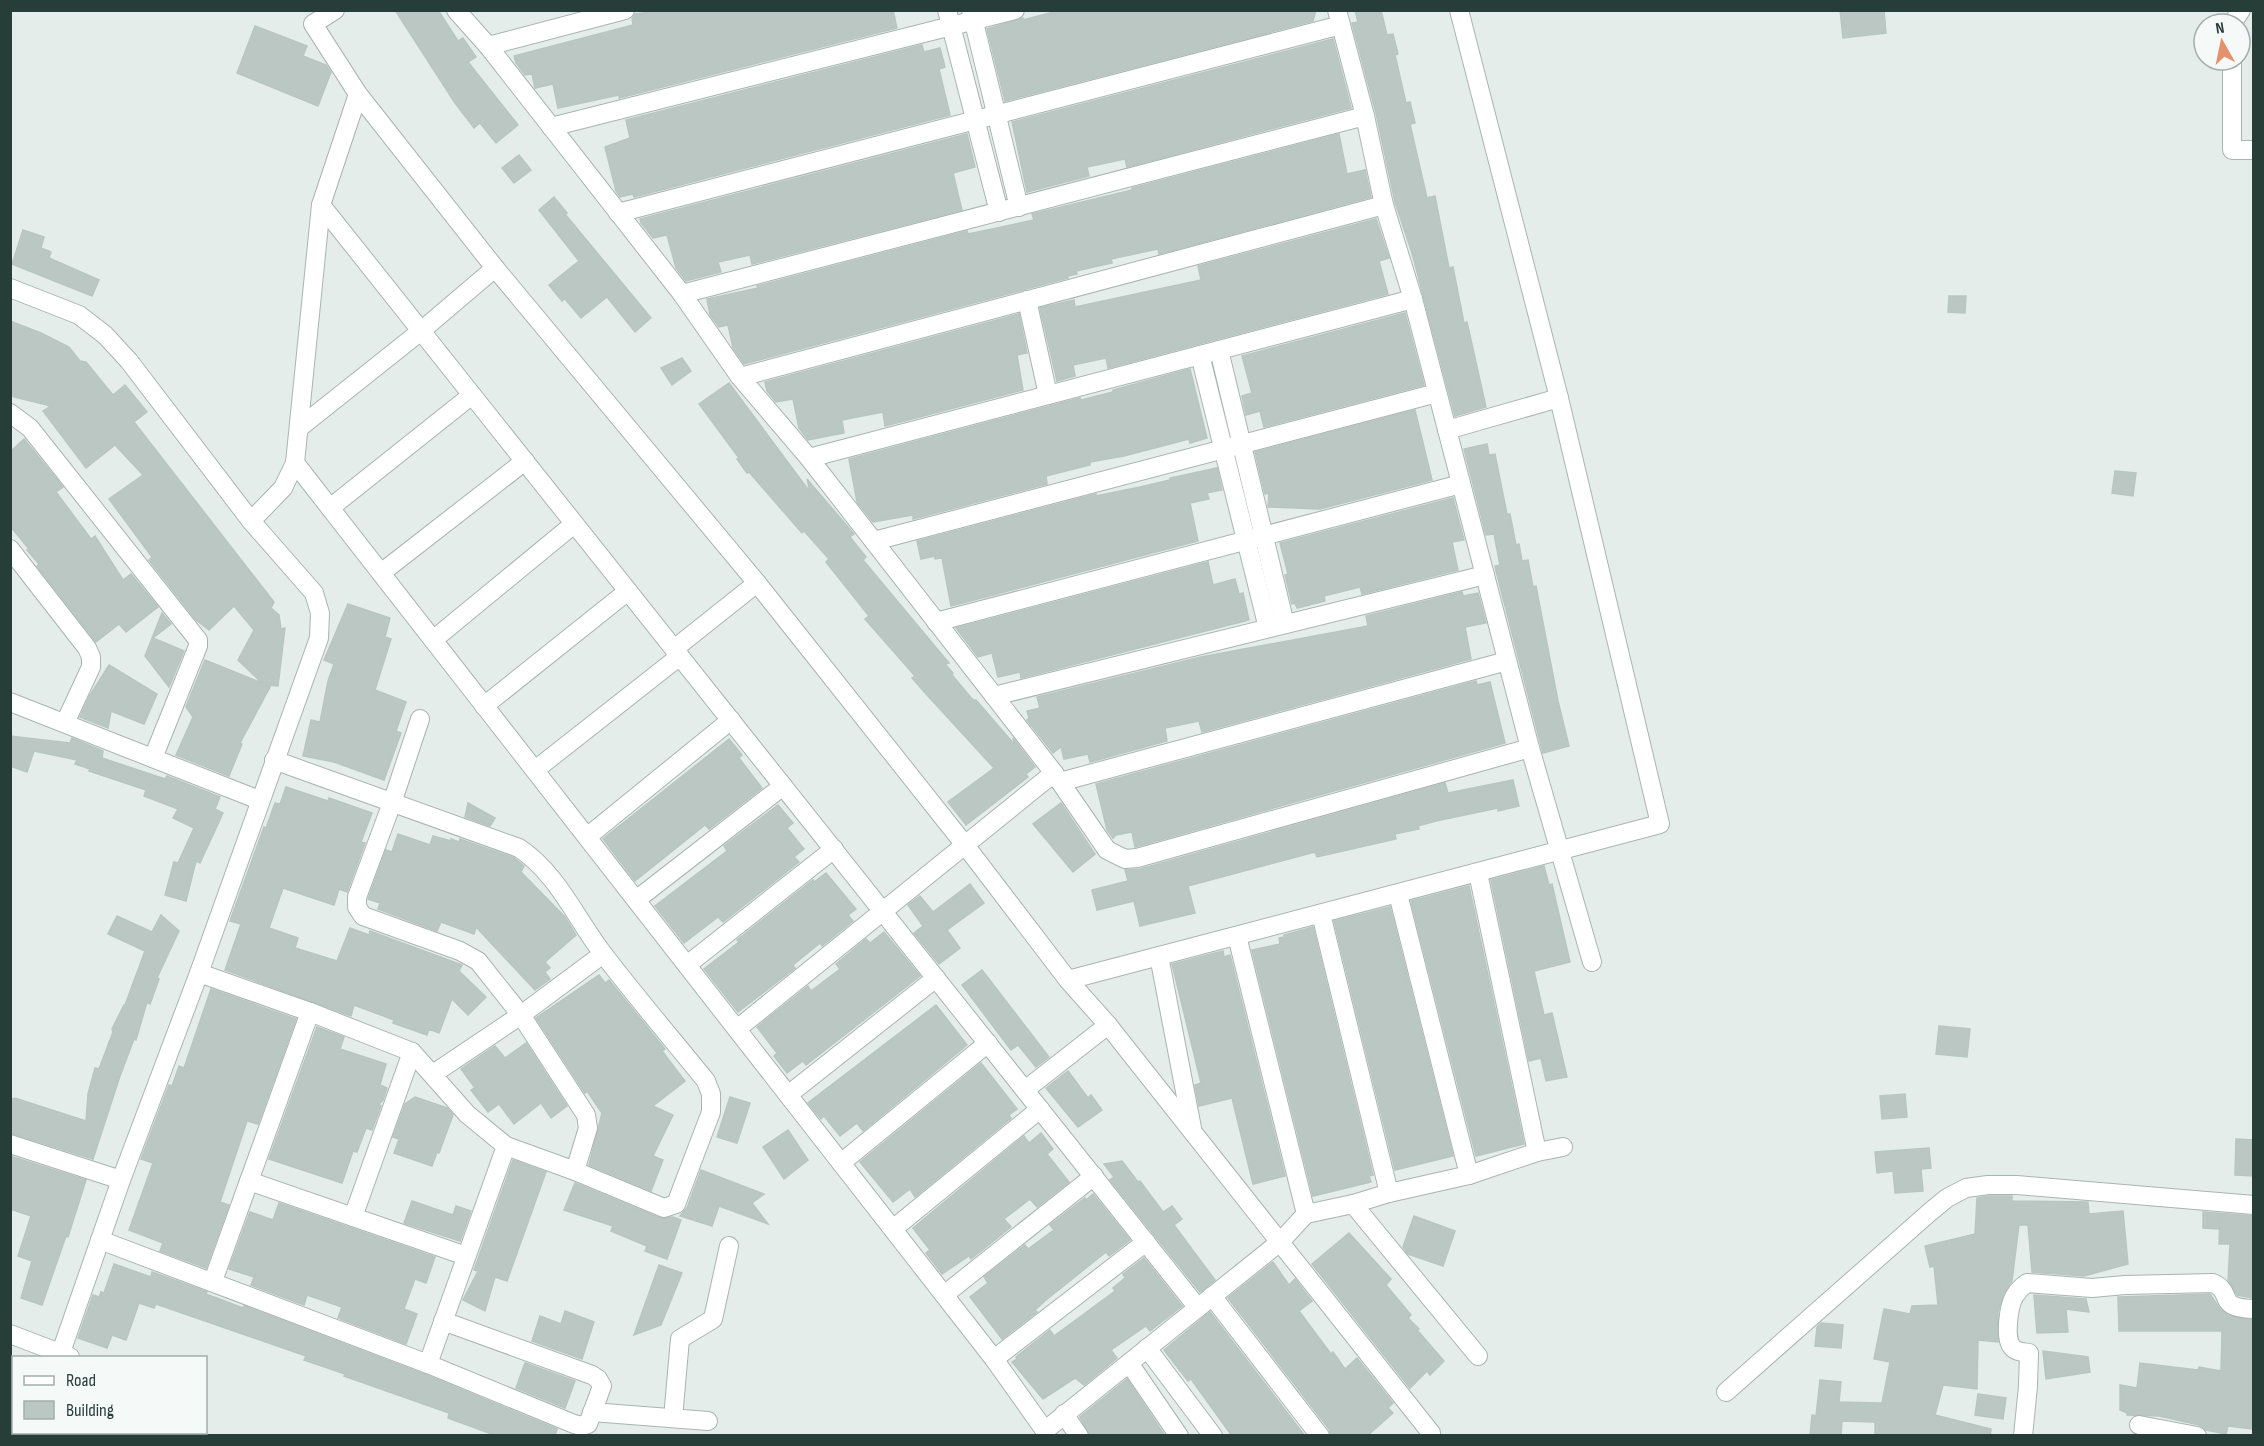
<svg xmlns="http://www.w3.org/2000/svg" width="2264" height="1446" viewBox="0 0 2264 1446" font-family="'Sofia Sans Condensed',sans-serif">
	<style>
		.building { fill: #bbc7c3; stroke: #b8c6c1; stroke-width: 1.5 }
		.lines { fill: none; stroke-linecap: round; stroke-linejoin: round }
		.minor-casing { stroke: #a8b5b1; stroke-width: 20 }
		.minor { stroke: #fff; stroke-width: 18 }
	</style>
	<rect width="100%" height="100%" fill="#e5edea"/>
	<g class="building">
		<path d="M395,10H438L458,41L463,38L476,57L468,62L518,125L496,143L480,123L474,128L455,103Z"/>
		<path d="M664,10H893L897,28L619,98V95L558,108L553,84L535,88L532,74L525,75L516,63L514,56L633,25L632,19L635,14Z"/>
		<path d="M1061,10H1316L1313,21L1005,101L987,29L1023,18V20Z"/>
		<path d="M1355,10H1381L1387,35L1393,34L1398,54L1395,55L1406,103L1410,102L1415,123L1410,124L1427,198L1435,196L1449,268L1453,267L1464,323L1467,322L1486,407L1455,416L1412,253L1395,202L1376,113L1352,23L1358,22Z"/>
		<path d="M1840,10H1884L1886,33L1843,38Z"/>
		<path d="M255,26L307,46L303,56L326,65L331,72L318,106L237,73Z"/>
		<path d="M1333,39L1351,108L1127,167L1125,159L1087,167L1089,176L1027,192L1012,122Z"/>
		<path d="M922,45L924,52L940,48L945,67L939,69L950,115L634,197L633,194L620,197L616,191L605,147L630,138L626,120Z"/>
		<path d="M967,134L975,167L953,173L962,210L752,264L750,255L718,262L721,272L686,281L676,268L667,235L653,238L641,223L640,219Z"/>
		<path d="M1339,134L1347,174L1365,170L1371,197L1159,254L1158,249L1111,259L1112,263L1076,271L1077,274L1068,276V278L744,364L733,348L728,325L719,327L710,315L707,299L758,288L757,286L967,231L968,234L1034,220L1032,214L1132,190V188Z"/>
		<path d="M519,155L531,170L514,183L502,168Z"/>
		<path d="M554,197L567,213L565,214L651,318L635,332L607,297L581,318L565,299L562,301L549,285L579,261L539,210Z"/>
		<path d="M1376,219L1389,258L1379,261L1388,294L1108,368L1106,358L1073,365L1075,376L1057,381L1040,308L1074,300L1075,307L1201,280L1198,266Z"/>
		<path d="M23,230L44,237L41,248L51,252L49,258L99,280L92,296L12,264Z"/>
		<path d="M1949,296H1966L1965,313L1948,312Z"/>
		<path d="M1405,313L1424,385L1264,427L1260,411L1246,415L1242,396L1252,393L1242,356Z"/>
		<path d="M1019,314L1027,353L1017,355L1023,390L885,426L883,412L842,420L844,433L808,440L799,428L793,399L776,402L767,391L765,382Z"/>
		<path d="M10,321L41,333L69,347L80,361L86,362L113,395L125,385L147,412L134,422L274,602L271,608L279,615L281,629L285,628L278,686L266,685L270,687L240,743L242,744L229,776L176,755L193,717L186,707L205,660L262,683L238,660L254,630L234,606L209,630L196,620L149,560L152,557L109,499L143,475L115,445L86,468L43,411L51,406L10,396Z"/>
		<path d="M682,358L691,371L672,385L661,368Z"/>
		<path d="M1190,369L1207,438L1190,443L1189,439L1124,456L1090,462V465L1046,476L1047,484L913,519V515L873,522L857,502L849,459L1080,398L1081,400L1113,392V390Z"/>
		<path d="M729,383L810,492L807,479L854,534L850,537L866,557L863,560L949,663L945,664L953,673L952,675L973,700H976L1014,744L1013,738L1035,767L1026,774L1028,777L966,825L948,802L994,768L927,695L912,678L915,676L865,619L869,616L826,562L829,559L804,531L802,533L749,472L747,473L737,459L739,458L699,404Z"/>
		<path d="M1415,410L1432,480L1320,509L1268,507L1269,493L1265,494L1255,452Z"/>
		<path d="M24,439L63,487L56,492L91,539L95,536L123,580L131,574L158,607L126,632L119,624L96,642L37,566L39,564L27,550L29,549L10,526V452Z"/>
		<path d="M1487,444L1489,455L1495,454L1507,514H1510L1516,545L1519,544L1522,561L1528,560L1533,587L1536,586L1558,701L1569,746L1543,753L1496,571L1495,566L1500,565L1494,534L1486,535L1464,449Z"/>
		<path d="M1217,468L1222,490L1207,493L1209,499L1190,503L1198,541L951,606L942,558L935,559V556L921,559L917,541L1096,494V496L1140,487L1170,480V478Z"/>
		<path d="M2115,471L2136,473L2133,496L2112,493Z"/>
		<path d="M1453,498L1464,540L1452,542L1458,570L1362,594L1360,587L1324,596L1325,601L1297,608L1295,603L1292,604L1285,575L1288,574L1280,543Z"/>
		<path d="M1208,562L1213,585L1235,579L1239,594L1243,593L1249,620L1021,678L1020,672L998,677L992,653L978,657L956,628Z"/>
		<path d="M1462,592L1463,596L1478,593L1486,623L1465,627L1471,659L1202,732L1199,721L1165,728L1167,741L1090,762L1088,754L1064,759L1061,747L1053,753L1027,720L1029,718L1027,711L1040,708L1037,697L1201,657L1368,626L1366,616Z"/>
		<path d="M348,604L390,618L385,637L391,639L375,690L406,702L396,731L401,733L384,780L334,762L303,756L311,720L320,722L328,681L334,664L324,660Z"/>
		<path d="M162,613L171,624L153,638L184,651L169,687L145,656Z"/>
		<path d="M109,665L157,694L144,724L111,711L108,728L80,717L90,695Z"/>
		<path d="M1476,681L1477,685L1490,682L1505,743L1135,847L1132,832L1116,835L1113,838L1107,830L1096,784Z"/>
		<path d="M10,736L70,743L72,738L103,751L102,758L165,779L167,776L220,797L215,809L223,813L200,863L196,861L186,901L165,895L174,862L178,863L194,828L173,818L178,809L144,796L146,790L89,771L90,769L75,764L77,760L34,751L27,772L10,766Z"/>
		<path d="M729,739L742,755L739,758L762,788L709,829L705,825L635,881L603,839Z"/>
		<path d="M1513,780L1519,806L1498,811V808L1436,821L1418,826L1419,829L1395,834L1396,839L1317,857L1315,852L1188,886L1195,913L1140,926L1134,901L1097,910L1092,890L1128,881L1125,870L1140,869L1445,783L1448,793Z"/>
		<path d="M286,787L328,801L329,798L372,813L361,842L365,843L347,892L339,889L334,905L283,888L269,928L298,938L295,948L337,961L350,928L369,935L370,931L462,965L459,971L486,997L468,1015L452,999L439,1033L429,1029L427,1035L393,1023L394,1020L354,1005L351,1016L225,970L241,924L230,921L264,827L266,828L275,803L280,804Z"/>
		<path d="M468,803L495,818L490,826L465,817Z"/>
		<path d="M1061,803L1095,854L1073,872L1033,824Z"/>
		<path d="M778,805L793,823L787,828L804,849L794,857L799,862L723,922L718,917L684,943L655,906L727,851L724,846Z"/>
		<path d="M398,834L430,845L433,836L451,841V839L459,842L460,839L514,858L524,866L521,872L565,917L576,935L545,962L550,968L545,972L550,979L535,990L476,927L474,934L441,922L437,931L378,909L380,903L368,899L386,850L392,852Z"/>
		<path d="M1544,866L1549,885L1552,884L1570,962L1534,971L1544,1015L1552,1013L1567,1077L1546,1081L1541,1058L1529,1061L1491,880Z"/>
		<path d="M826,873L856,909L848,915L853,921L822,946L820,943L793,965L795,968L738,1012L704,969L739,942L737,940L813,880L814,882Z"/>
		<path d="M970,884L984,903L947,930L960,948L939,964L914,933L923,926L908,905L920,896L933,912Z"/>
		<path d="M1469,886L1524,1144L1476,1156L1411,901Z"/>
		<path d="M1390,907L1453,1156L1395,1170L1334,921Z"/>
		<path d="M161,915L179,931L157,978L159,979L150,1004L147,1002L136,1040L134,1039L120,1076L93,1159L10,1133V1098L14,1099L15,1098L86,1121L88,1094L95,1068L99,1069L113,1032L112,1029L124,1005H125L145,951L108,934L117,916L152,932Z"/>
		<path d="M1313,927L1373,1175L1369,1176L1371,1182L1313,1196L1252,950L1280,944L1279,938L1284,937V935Z"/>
		<path d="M884,932L920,976L806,1065L803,1061L787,1073L774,1056L777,1053L757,1027L808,986L811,991L840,969L836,964L866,939L870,943Z"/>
		<path d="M1223,951L1224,957L1230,955L1285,1176L1253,1184L1232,1098L1199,1106L1195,1085L1201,1083L1172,964Z"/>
		<path d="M982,970L1049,1057L1036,1067L1018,1045L1011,1050L962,985Z"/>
		<path d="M599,975L605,983L609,980L665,1049L662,1051L685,1081L653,1106L673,1115L653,1156L663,1160L651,1191L589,1165L602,1113L587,1091L585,1093L536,1018Z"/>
		<path d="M211,989L296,1019L258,1124L247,1121L220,1202L229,1205L206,1268L160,1251L163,1243L129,1230L153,1163L141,1159L169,1085L172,1086L179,1066L184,1068Z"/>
		<path d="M936,1005L967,1045L863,1131L857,1123L840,1136L824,1116L821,1119L808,1103Z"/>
		<path d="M1939,1026L1970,1029L1967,1057L1936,1054Z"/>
		<path d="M317,1027L344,1037L340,1049L386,1064L380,1085L387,1088L383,1100L379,1104L381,1106L372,1130L366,1128L357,1152L353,1151L342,1183L269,1159Z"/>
		<path d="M526,1043L567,1106L551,1118L541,1103L514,1124L499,1104L488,1112L471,1090L475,1088L461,1069L495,1046L505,1058Z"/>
		<path d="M981,1063L1017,1109L1009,1115L1011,1118L915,1197L910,1189L893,1202L860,1162Z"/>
		<path d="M1068,1071L1088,1098L1091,1095L1102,1110L1078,1127L1046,1088Z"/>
		<path d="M1905,1094L1907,1117L1882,1119L1880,1096Z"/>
		<path d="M415,1097L447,1108L453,1115L439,1153L437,1152L432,1166L394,1153L399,1139L393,1137L405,1104Z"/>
		<path d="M730,1097L750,1103L737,1143L717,1137Z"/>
		<path d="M788,1130L808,1160L784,1179L763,1147Z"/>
		<path d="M1041,1133L1053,1149L1047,1154L1069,1182L1037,1207L1030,1199L1004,1219L1011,1227L971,1259L969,1256L942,1274L926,1253L930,1250L913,1228L1024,1136L1029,1143Z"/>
		<path d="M2236,1139L2253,1140V1176L2235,1175Z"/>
		<path d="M1929,1148L1931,1168L1921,1169L1923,1191L1895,1193L1893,1171L1877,1173L1875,1152Z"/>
		<path d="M10,1156L86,1180L68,1237L66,1236L42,1305L21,1298L32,1261L18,1256L31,1216L10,1209Z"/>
		<path d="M513,1160L546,1172L507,1281L495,1277L485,1311L463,1300L478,1271L474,1270Z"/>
		<path d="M1122,1161L1138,1182L1140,1181L1163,1212L1172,1206L1182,1219L1174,1225L1215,1280L1200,1292L1110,1180L1114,1177L1104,1164Z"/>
		<path d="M701,1170L764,1194L752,1203L768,1224L719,1206L712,1226L680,1216L687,1208Z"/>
		<path d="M575,1183L660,1218L673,1217L681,1220L667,1259L645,1251L647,1246L611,1231L613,1226L564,1210Z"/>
		<path d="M1093,1194L1130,1240L1109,1256L1106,1252L1046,1300L1035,1310L1037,1312L1002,1339L970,1297L988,1283L984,1277L1025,1245L1028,1249L1054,1230L1050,1225L1085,1198L1086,1200Z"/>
		<path d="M1989,1196H2012V1201L2088,1202L2089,1214L2123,1211L2128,1264L2084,1276L2032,1272L2028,1225H2019L2012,1281L2004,1293L1998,1312V1342L1978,1340L1977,1389L1943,1385L1935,1415L1991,1429L1990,1436H1875V1422L1842,1421L1841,1436H1810L1812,1415L1816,1416L1820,1380L1841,1382L1839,1402L1882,1403L1890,1362L1874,1359L1884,1309L1910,1314L1912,1306L1938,1305L1934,1266L1930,1267L1925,1246L1975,1234L1977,1198Z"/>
		<path d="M412,1201L453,1215L456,1206L471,1211L460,1241L404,1223Z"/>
		<path d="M279,1203L435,1257L426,1283L415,1279L404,1309L417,1314L406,1344L338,1318L342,1307L307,1295L304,1305L251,1285L254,1277L229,1269L250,1212L273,1220Z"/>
		<path d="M2203,1212L2253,1216V1298L2237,1295L2228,1280L2230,1244H2219L2220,1215L2219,1229L2203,1228Z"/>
		<path d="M1414,1216L1455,1231L1443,1266L1408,1254L1403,1247Z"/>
		<path d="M1349,1233L1391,1279L1386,1285L1411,1315L1408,1318L1419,1329L1417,1330L1444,1361L1430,1375L1427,1371L1410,1388L1312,1264Z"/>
		<path d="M1144,1258L1182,1306L1150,1331L1146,1326L1111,1350L1117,1358L1084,1385L1075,1378L1043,1399L1012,1362L1017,1359L1016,1357L1050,1330L1054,1336L1115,1291L1113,1288L1125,1278L1123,1274Z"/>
		<path d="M1273,1262L1289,1285L1295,1279L1312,1301L1299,1311L1331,1354L1333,1352L1345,1369L1357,1358L1393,1403L1388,1408L1393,1413L1367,1436H1331L1329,1429L1228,1298Z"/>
		<path d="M114,1264L151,1277L152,1272L207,1292L206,1294L243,1308L244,1306L424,1374L557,1429L555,1436H497L448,1418L449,1413L344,1376L345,1374L304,1360L306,1356L156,1304L154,1308L139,1303L126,1340L112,1335L107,1348L78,1338L93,1295L99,1297L101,1292L104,1293Z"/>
		<path d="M659,1265L682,1273L661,1325L634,1335Z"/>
		<path d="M2210,1294L2220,1309L2228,1315L2253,1320V1418L2252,1429L2228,1426L2226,1434L2206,1430L2199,1425L2159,1416L2127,1415V1413L2120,1410V1385L2137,1388L2140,1363L2198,1370L2199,1367L2221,1371L2222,1331H2119L2118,1297Z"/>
		<path d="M2034,1295L2086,1299L2089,1312L2066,1309L2068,1332L2037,1333Z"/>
		<path d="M565,1311L594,1322L582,1359L532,1341L540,1316L561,1324Z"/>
		<path d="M1210,1312L1305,1436H1232L1191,1379L1188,1381L1164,1350Z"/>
		<path d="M1821,1323L1843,1325L1841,1348L1815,1346L1817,1327Z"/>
		<path d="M2043,1351L2088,1357L2090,1372L2046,1379Z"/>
		<path d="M525,1363L575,1381L565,1408L516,1388Z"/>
		<path d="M1127,1379L1165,1436H1090L1080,1417Z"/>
		<path d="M1978,1394L2006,1398L2003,1419L1975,1415Z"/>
	</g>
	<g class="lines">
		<defs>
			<g id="minor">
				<path d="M335,10L313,24L358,94L495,268L757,583L965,845L1068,980L1108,1025L1431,1433"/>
				<path d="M456,10L488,46L682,294L740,377L809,458L1054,773L1107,850L1125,859L1137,858L1530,748"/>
				<path d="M947,10L999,212"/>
				<path d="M971,10L1019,207"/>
				<path d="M1337,10L1365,116L1384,205L1413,299L1530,748L1592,962"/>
				<path d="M2232,24L2241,10"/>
				<path d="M488,46L625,10"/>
				<path d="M2232,60V150H2254"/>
				<path d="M551,127L1015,10"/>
				<path d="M321,205L1198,1308"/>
				<path d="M618,213L1341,25"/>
				<path d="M10,288L79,315L105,335L129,361L251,521L314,593L320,613L319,638L199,973L121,1180L59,1358"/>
				<path d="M682,294L1365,116"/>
				<path d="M1027,300L1048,395"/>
				<path d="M1219,350L1285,624"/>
				<path d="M1200,355L1268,628"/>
				<path d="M740,377L1384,205"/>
				<path d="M10,413L30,428L198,640V646L153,758"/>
				<path d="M299,428L421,331L495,268"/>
				<path d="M1447,430L1559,398"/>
				<path d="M809,458L1413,299"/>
				<path d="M295,463L994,1359L1043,1428H1048L1280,1242L1306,1214L1353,1204L1389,1193L1469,1175L1537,1152L1563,1147"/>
				<path d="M330,508L472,395"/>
				<path d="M251,521L283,488L295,463L321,205L358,94"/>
				<path d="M874,541L1437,393"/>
				<path d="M10,549L87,648L91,657V667L65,723"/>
				<path d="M381,573L525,461"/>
				<path d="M936,622L1461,484"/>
				<path d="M433,640L574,524"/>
				<path d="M674,649L757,583"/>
				<path d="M994,696L1485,575"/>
				<path d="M10,702L259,800"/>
				<path d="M484,706L628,591"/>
				<path d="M420,719L392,803L357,897V907L363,916L460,951L478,961L521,1015L586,1115L588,1128L575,1171"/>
				<path d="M535,770L680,656"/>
				<path d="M1060,782L1507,661"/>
				<path d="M587,837L731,720"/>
				<path d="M1478,873L1537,1152"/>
				<path d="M1398,894L1469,1175"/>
				<path d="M636,900L783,786"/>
				<path d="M1321,914L1389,1193"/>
				<path d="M1237,936L1306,1214"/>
				<path d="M1159,956L1192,1128"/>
				<path d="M687,965L834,849"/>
				<path d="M199,973L310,1012L412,1052L467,1114L506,1146L575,1171L664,1208L676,1204L711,1112V1094L706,1081C672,1039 637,998 604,955C576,919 558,874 519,848L274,760"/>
				<path d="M1068,980L1660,824L1559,398L1459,10"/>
				<path d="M737,1029L1054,773"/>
				<path d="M433,1074L521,1015L603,954"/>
				<path d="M1025,1090L1108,1025"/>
				<path d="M788,1095L936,978"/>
				<path d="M10,1144L121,1180"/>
				<path d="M841,1163L988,1043"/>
				<path d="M249,1181L466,1256"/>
				<path d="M1353,1204L1478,1356"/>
				<path d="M353,1217L412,1052"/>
				<path d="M893,1229L1040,1109"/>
				<path d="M100,1240L428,1364L574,1424L582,1426L588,1424L602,1386L598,1379L592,1375L443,1321"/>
				<path d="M213,1281L310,1012"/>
				<path d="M944,1295L1094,1176"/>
				<path d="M1212,1296L1320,1436"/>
				<path d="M10,1334L70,1357"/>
				<path d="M1147,1348L1213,1436"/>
				<path d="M994,1359L1146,1242"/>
				<path d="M1129,1363L1179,1436"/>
				<path d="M428,1364L506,1146"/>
				<path d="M1726,1392L1930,1212L1947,1198L1966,1188L1988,1185H2017L2254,1205"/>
				<path d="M592,1412L708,1421"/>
				<path d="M1064,1414L1079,1436"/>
				<path d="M673,1418L680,1339L713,1319L729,1246"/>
				<path d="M2139,1425L2197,1436"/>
				<path d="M30,1436L31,1432"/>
				<path d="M2023,1436L2028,1386L2029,1353C2023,1352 2016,1352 2012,1347C2004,1338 2009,1306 2014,1297C2018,1290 2021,1287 2027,1283L2092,1288L2125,1285L2213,1283C2235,1293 2214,1308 2254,1309"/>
			</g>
		</defs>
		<use href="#minor" class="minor-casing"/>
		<use href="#minor" class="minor"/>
	</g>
	<rect width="2264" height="1446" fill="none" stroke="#263d38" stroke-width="24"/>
	<rect x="12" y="1356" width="195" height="78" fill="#f5f9f8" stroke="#a2aeab" stroke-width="1.5"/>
	<rect x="24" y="1376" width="30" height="9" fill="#ffffff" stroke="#a2aeab" stroke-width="1.5"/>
	<text x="66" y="1386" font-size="18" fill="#263d38">Road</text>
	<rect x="24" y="1401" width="30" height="18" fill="#bbc7c3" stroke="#a2aeab" stroke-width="1.5"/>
	<text x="66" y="1416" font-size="18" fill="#263d38">Building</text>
	<g transform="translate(2222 42) rotate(351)"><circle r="28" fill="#f5f9f8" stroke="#a2aeab" stroke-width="1.5"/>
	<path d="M0-4.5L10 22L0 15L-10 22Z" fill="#e3926d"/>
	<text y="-9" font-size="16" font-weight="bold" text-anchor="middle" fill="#263d38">N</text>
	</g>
</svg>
